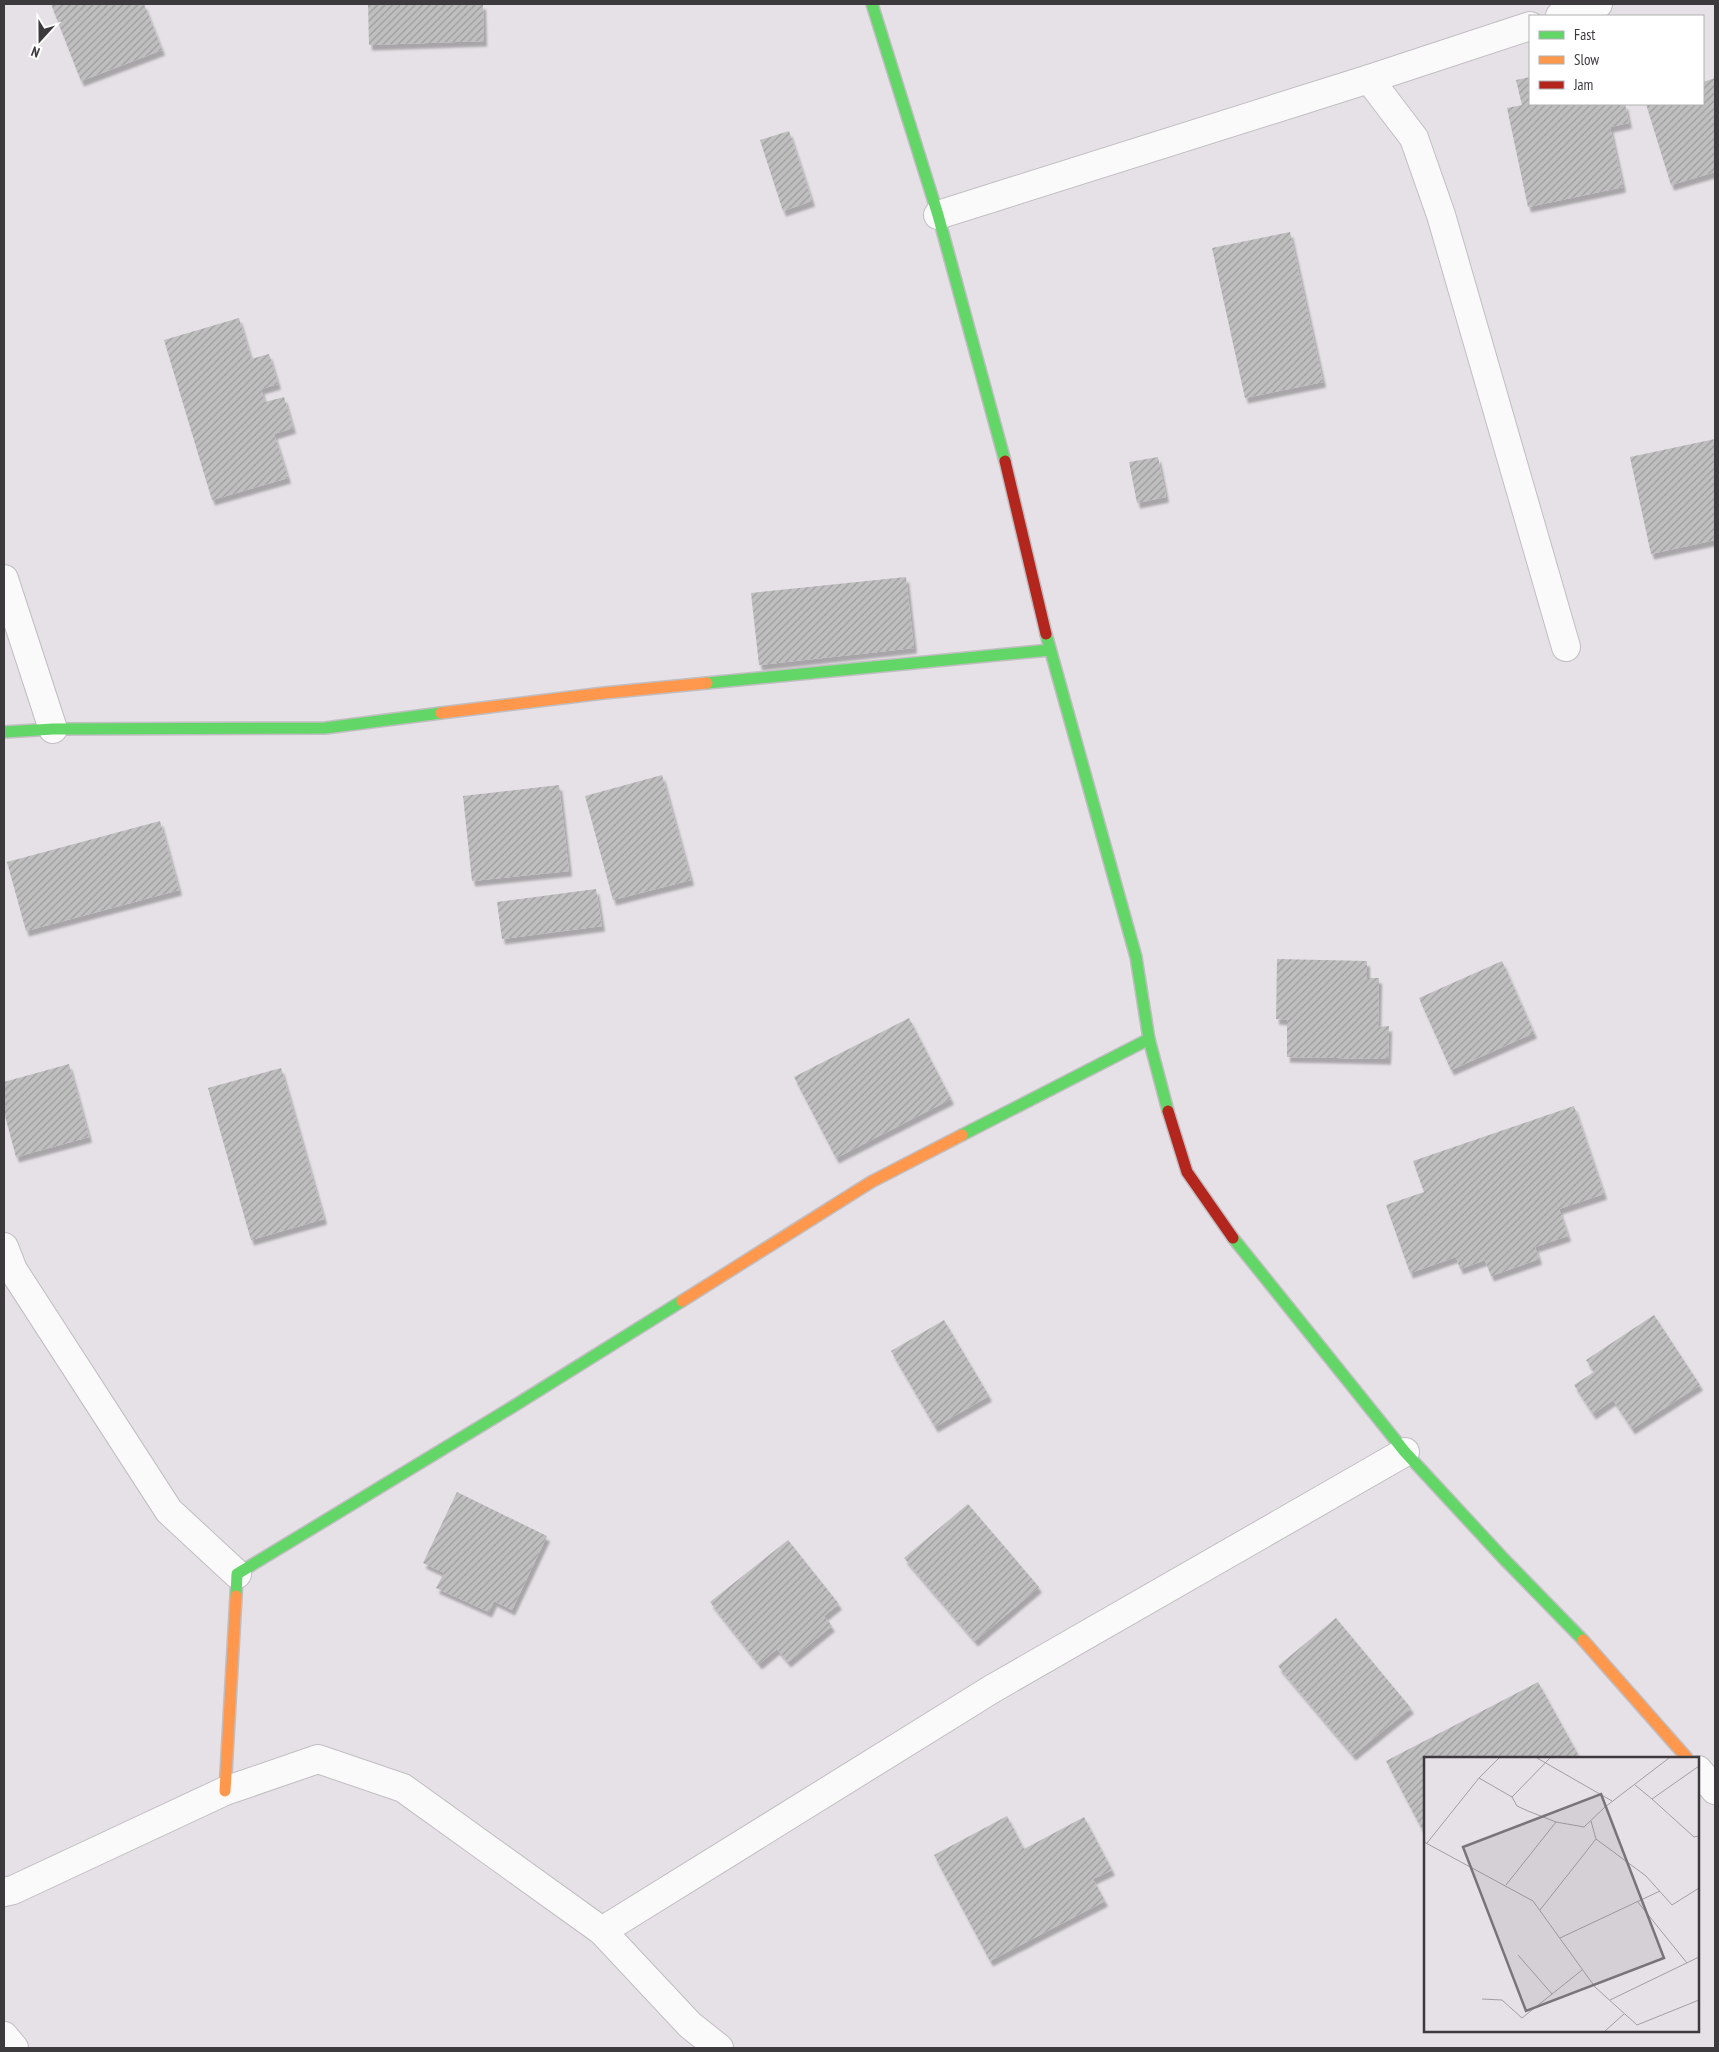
<svg xmlns="http://www.w3.org/2000/svg" width="1719" height="2052" viewBox="0 0 1719 2052" font-family="'PT Sans Narrow',sans-serif">
	<style>
		.building { fill: url(#building-hatch); filter: url(#shadow) }
		.lines { fill: none; stroke-linecap: round; stroke-linejoin: round }
		.street-casing { stroke: #c1bec2; stroke-width: 30 }
		.fast-casing { stroke: #c1bec2; stroke-width: 14 }
		.slow-casing { stroke: #c1bec2; stroke-width: 14 }
		.jam-casing { stroke: #c1bec2; stroke-width: 14 }
		.street { stroke: #fbfafb; stroke-width: 28 }
		.fast { stroke: #63d668; stroke-width: 11 }
		.slow { stroke: #ff974d; stroke-width: 11 }
		.jam { stroke: #b3261e; stroke-width: 11 }
		.inset-road { fill: none; stroke: #a29ea3; stroke-width: 1 }
		.view { fill: #787479; fill-opacity: 0.15; stroke: #787479; stroke-width: 2.5 }
		.inset-edge { fill: none; stroke: #3d3a3e; stroke-width: 2.5 }
	</style>
	<defs>
		<pattern id="building-hatch" width="6" height="6" patternUnits="userSpaceOnUse" patternTransform="scale(1.25)"><rect width="6" height="6" fill="#c0bfc0"/><path d="M-1 1l2-2M0 6l6-6M5 7l2-2" fill="none" stroke="#9d9c9d"/></pattern>
		<filter id="shadow"><feDropShadow dx="3" dy="5.5" stdDeviation="1" flood-color="#0004"/></filter>
	</defs>
	<rect width="100%" height="100%" fill="#e5e1e6"/>
	<g class="building">
		<path d="M51,4H144L162,50L81,81Z"/>
		<path d="M368,4H483L484,41L369,45Z"/>
		<path d="M1530,77V104H1625L1629,123L1610,127L1623,187L1528,207L1507,108L1522,105L1516,80Z"/>
		<path d="M1715,78V172L1671,185L1646,104H1703V82Z"/>
		<path d="M789,131L812,201L783,211L760,140Z"/>
		<path d="M1290,232L1323,382L1245,398L1212,248Z"/>
		<path d="M239,318L251,359L269,354L278,384L261,389L265,402L284,397L293,428L274,434L288,478L212,500L164,340Z"/>
		<path d="M1715,439V540L1651,554L1630,457Z"/>
		<path d="M1158,457L1166,497L1137,503L1129,462Z"/>
		<path d="M906,577L914,648L759,665L751,593Z"/>
		<path d="M662,775L691,880L613,900L585,796Z"/>
		<path d="M559,785L569,871L472,881L463,796Z"/>
		<path d="M160,821L179,890L26,931L7,862Z"/>
		<path d="M596,889L602,926L502,939L497,902Z"/>
		<path d="M1277,959L1367,961V978H1379L1378,1027L1389,1026L1388,1059L1287,1057V1020L1276,1019Z"/>
		<path d="M1502,961L1534,1033L1451,1070L1419,998Z"/>
		<path d="M909,1018L951,1099L836,1158L794,1077Z"/>
		<path d="M69,1064L89,1137L16,1157L4,1112V1082Z"/>
		<path d="M281,1068L324,1219L251,1240L208,1088Z"/>
		<path d="M1574,1106L1604,1194L1559,1209L1568,1236L1535,1247L1539,1259L1491,1276L1485,1260L1460,1269L1456,1257L1410,1273L1386,1205L1424,1192L1413,1161Z"/>
		<path d="M1654,1315L1700,1385L1632,1429L1613,1400L1593,1414L1574,1385L1594,1372L1586,1360Z"/>
		<path d="M944,1320L989,1396L935,1427L891,1351Z"/>
		<path d="M457,1492L547,1536L512,1610L494,1601L489,1612L436,1588L444,1573L423,1563Z"/>
		<path d="M968,1504L1039,1587L975,1641L904,1558Z"/>
		<path d="M788,1540L839,1604L824,1616L832,1626L788,1662L777,1649L759,1664L710,1602Z"/>
		<path d="M1336,1618L1411,1708L1353,1755L1278,1666Z"/>
		<path d="M1538,1682L1580,1758H1425V1835L1386,1761Z"/>
		<path d="M1007,1816L1024,1849L1084,1817L1112,1870L1093,1879L1105,1901L990,1961L934,1855Z"/>
	</g>
	<g class="lines">
		<defs>
			<g id="street">
				<path d="M1560,16L1598,4"/>
				<path d="M1369,79L1414,138L1441,215L1566,647"/>
				<path d="M938,215L1369,79L1530,26"/>
				<path d="M4,579L53,729"/>
				<path d="M4,1247L13,1270L169,1511L237,1574"/>
				<path d="M1698,1770L1715,1790"/>
				<path d="M4,1892L13,1890L225,1791L318,1759L403,1788L602,1931L690,2025L719,2048"/>
				<path d="M602,1931L992,1689L1405,1452"/>
				<path d="M4,2036L14,2048"/>
			</g>
			<g id="fast">
				<path d="M872,4L938,215L1005,461"/>
				<path d="M1046,634L1136,957L1149,1039L1168,1111"/>
				<path d="M707,683L1050,650"/>
				<path d="M4,732L53,729L325,728L441,713"/>
				<path d="M962,1135L1149,1039"/>
				<path d="M1233,1238L1405,1452L1503,1558L1583,1640"/>
				<path d="M236,1596L237,1574L509,1409L682,1301"/>
			</g>
			<g id="slow">
				<path d="M441,713L604,693L707,683"/>
				<path d="M682,1301L871,1182L962,1135"/>
				<path d="M1583,1640L1687,1758"/>
				<path d="M225,1791L236,1596"/>
			</g>
			<g id="jam">
				<path d="M1005,461L1046,634"/>
				<path d="M1168,1111L1187,1172L1233,1238"/>
			</g>
		</defs>
		<use href="#street" class="street-casing"/>
		<use href="#fast" class="fast-casing"/>
		<use href="#slow" class="slow-casing"/>
		<use href="#jam" class="jam-casing"/>
		<use href="#street" class="street"/>
		<use href="#fast" class="fast"/>
		<use href="#slow" class="slow"/>
		<use href="#jam" class="jam"/>
	</g>
	<g transform="translate(1424 1757)">
		<rect width="275" height="275" fill="#e5e1e6"/>
		<path class="inset-road" d="M113,1L188,44M55,21L75,1M211,28L228,42L275,9M88,40L126,1M228,42L270,80L275,79M172,82L222,119L248,148L275,131M0,85L109,144L171,230L213,268L275,243M3,86L55,21L88,40L93,49L104,54L132,65L160,70L181,50L245,1M82,128L132,65M213,144L263,206M116,153L172,82L167,64M136,181L236,134M94,198L128,237M58,242L78,243L98,261L158,213M186,243L275,200M181,274L200,257"/>
		<path class="view" d="M177,37L240,201L102,254L39,90Z"/>
		<rect width="275" height="275" class="inset-edge"/>
	</g>
	<rect width="1719" height="2052" fill="none" stroke="#3d3a3e" stroke-width="10"/>
	<rect x="1529" y="15" width="175" height="90" fill="#ffffff" stroke="#b1b0b2"/>
	<rect x="1539" y="31" width="25" height="8" fill="#63d668" stroke="#b1b0b2"/>
	<text x="1574" y="40" font-size="15" fill="#3d3a3e">Fast</text>
	<rect x="1539" y="56" width="25" height="8" fill="#ff974d" stroke="#b1b0b2"/>
	<text x="1574" y="65" font-size="15" fill="#3d3a3e">Slow</text>
	<rect x="1539" y="81" width="25" height="8" fill="#b3261e" stroke="#b1b0b2"/>
	<text x="1574" y="90" font-size="15" fill="#3d3a3e">Jam</text>
	<g transform="translate(40 40) rotate(201)" stroke="#ffffff" stroke-width="4" paint-order="stroke">
	<path d="M0-4L9 19L0 12L-9 19Z" fill="#3d3a3e"/>
	<text y="-8" font-size="14" font-weight="bold" text-anchor="middle" fill="#3d3a3e">N</text>
	</g>
</svg>
